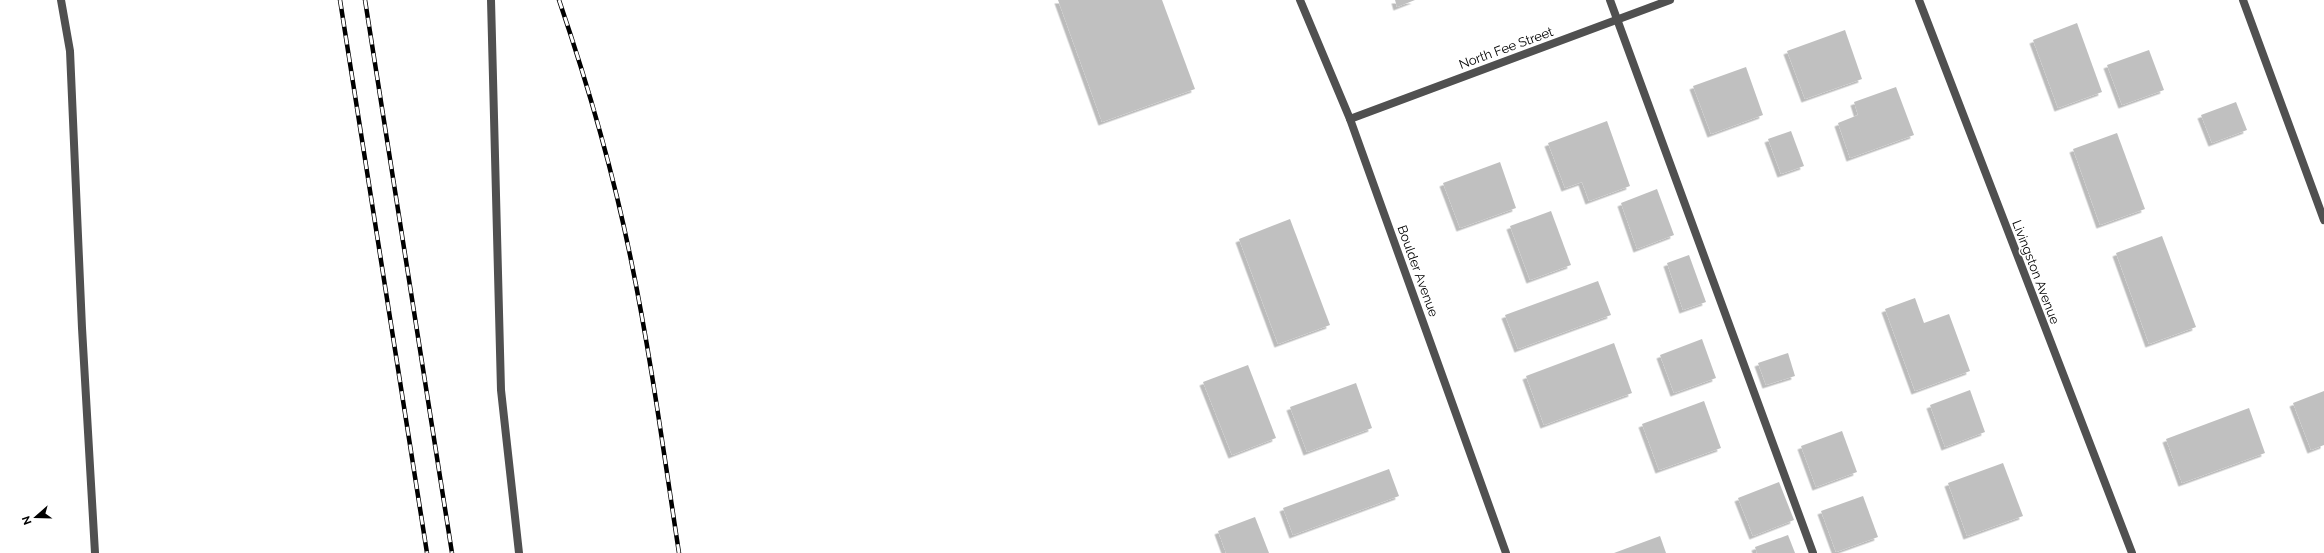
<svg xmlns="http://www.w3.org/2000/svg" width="2324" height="553" viewBox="0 0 2324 553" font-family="Raleway,sans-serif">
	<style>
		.building { fill: #c0c0c0; filter: url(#shadow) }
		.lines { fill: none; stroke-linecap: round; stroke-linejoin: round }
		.lane { stroke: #505050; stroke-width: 8 }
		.street { stroke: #505050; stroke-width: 8 }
		.rail-casing { stroke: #000; stroke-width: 4.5 }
		.rail { stroke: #fff; stroke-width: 3; stroke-dasharray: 9; stroke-linecap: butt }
		.labels { text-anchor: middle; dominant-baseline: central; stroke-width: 3.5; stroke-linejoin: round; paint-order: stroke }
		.street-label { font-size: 13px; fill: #000; stroke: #fff }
	</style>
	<defs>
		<filter id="shadow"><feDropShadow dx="-3.5" dy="3.5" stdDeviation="0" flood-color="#0004"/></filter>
	</defs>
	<rect width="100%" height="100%" fill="#fff"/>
	<g class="building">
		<path d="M1058,0H1162L1195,89L1102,122Z"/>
		<path d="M1395,0H1415L1397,7Z"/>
		<path d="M2077,23L2102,92L2058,108L2033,40Z"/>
		<path d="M1845,30L1862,79L1805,99L1787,51Z"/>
		<path d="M2149,50L2164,90L2122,105L2107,65Z"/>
		<path d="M1746,67L1763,115L1711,134L1693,86Z"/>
		<path d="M1896,87L1914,135L1850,158L1838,123L1858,115L1854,102Z"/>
		<path d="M2236,102L2247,130L2212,143L2201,115Z"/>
		<path d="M1607,121L1630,186L1589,201L1582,182L1565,188L1548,143Z"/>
		<path d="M1791,131L1804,166L1781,174L1768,139Z"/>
		<path d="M2117,133L2145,209L2100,225L2073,149Z"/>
		<path d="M1500,162L1516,208L1460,228L1443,183Z"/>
		<path d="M1657,189L1674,235L1637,249L1621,203Z"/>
		<path d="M1551,211L1571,265L1530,280L1510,226Z"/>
		<path d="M1290,219L1330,325L1278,344L1239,239Z"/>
		<path d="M2162,236L2196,327L2149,344L2116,253Z"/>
		<path d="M1689,255L1706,302L1683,310L1667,263Z"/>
		<path d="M1598,281L1611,315L1518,349L1505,315Z"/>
		<path d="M1915,298L1924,323L1949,314L1970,371L1915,391L1885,309Z"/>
		<path d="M1702,339L1716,378L1674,393L1660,355Z"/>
		<path d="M1614,343L1632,393L1544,425L1526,376Z"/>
		<path d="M1788,353L1795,376L1766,385L1758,363Z"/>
		<path d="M1248,365L1276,438L1232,455L1203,382Z"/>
		<path d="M1356,383L1372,428L1307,452L1290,407Z"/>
		<path d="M1970,390L1985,432L1945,447L1930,405Z"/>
		<path d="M2324,391V445L2311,450L2293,403Z"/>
		<path d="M1704,401L1721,448L1659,470L1642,424Z"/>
		<path d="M2249,408L2265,453L2182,483L2166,439Z"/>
		<path d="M1842,431L1857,472L1816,487L1801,446Z"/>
		<path d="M2003,463L2023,516L1967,536L1948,483Z"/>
		<path d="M1389,469L1399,496L1293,535L1283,508Z"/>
		<path d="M1779,482L1794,520L1753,536L1738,498Z"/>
		<path d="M1863,496L1878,537L1836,552L1821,511Z"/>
		<path d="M1255,517L1269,553H1226L1218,531Z"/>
		<path d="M1788,535L1795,553H1757L1755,547Z"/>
		<path d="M1660,536L1666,553H1614Z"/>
	</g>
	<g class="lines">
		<g class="lane">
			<path d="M61,0L70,51L82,328L95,553"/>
			<path d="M491,0L501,390L519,553"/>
			<path d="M1610,0L1813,553"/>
			<path d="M2243,0L2324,220"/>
		</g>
		<g class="street">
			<path d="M1300,0L1350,119L1506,553"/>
			<path d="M1919,0L2132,553"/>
			<path d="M1350,119L1670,0"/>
		</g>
		<defs>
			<g id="rail">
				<path d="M340,0L427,553"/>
				<path d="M365,0L452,553"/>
				<path d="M559,0C588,85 613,171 631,260C651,357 664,455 679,553"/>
			</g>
		</defs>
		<use href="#rail" class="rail-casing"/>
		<use href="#rail" class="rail"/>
	</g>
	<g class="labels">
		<g class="street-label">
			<text transform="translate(1506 48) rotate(-20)">North Fee Street</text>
			<text transform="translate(1418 271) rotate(70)">Boulder Avenue</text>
			<text transform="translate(2036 272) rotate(69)">Livingston Avenue</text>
		</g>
	</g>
	<g transform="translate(36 517) rotate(250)" stroke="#ffffff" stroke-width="3" paint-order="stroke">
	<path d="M0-3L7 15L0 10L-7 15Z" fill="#000000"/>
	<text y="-6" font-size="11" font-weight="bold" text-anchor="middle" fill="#000000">N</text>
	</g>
</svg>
